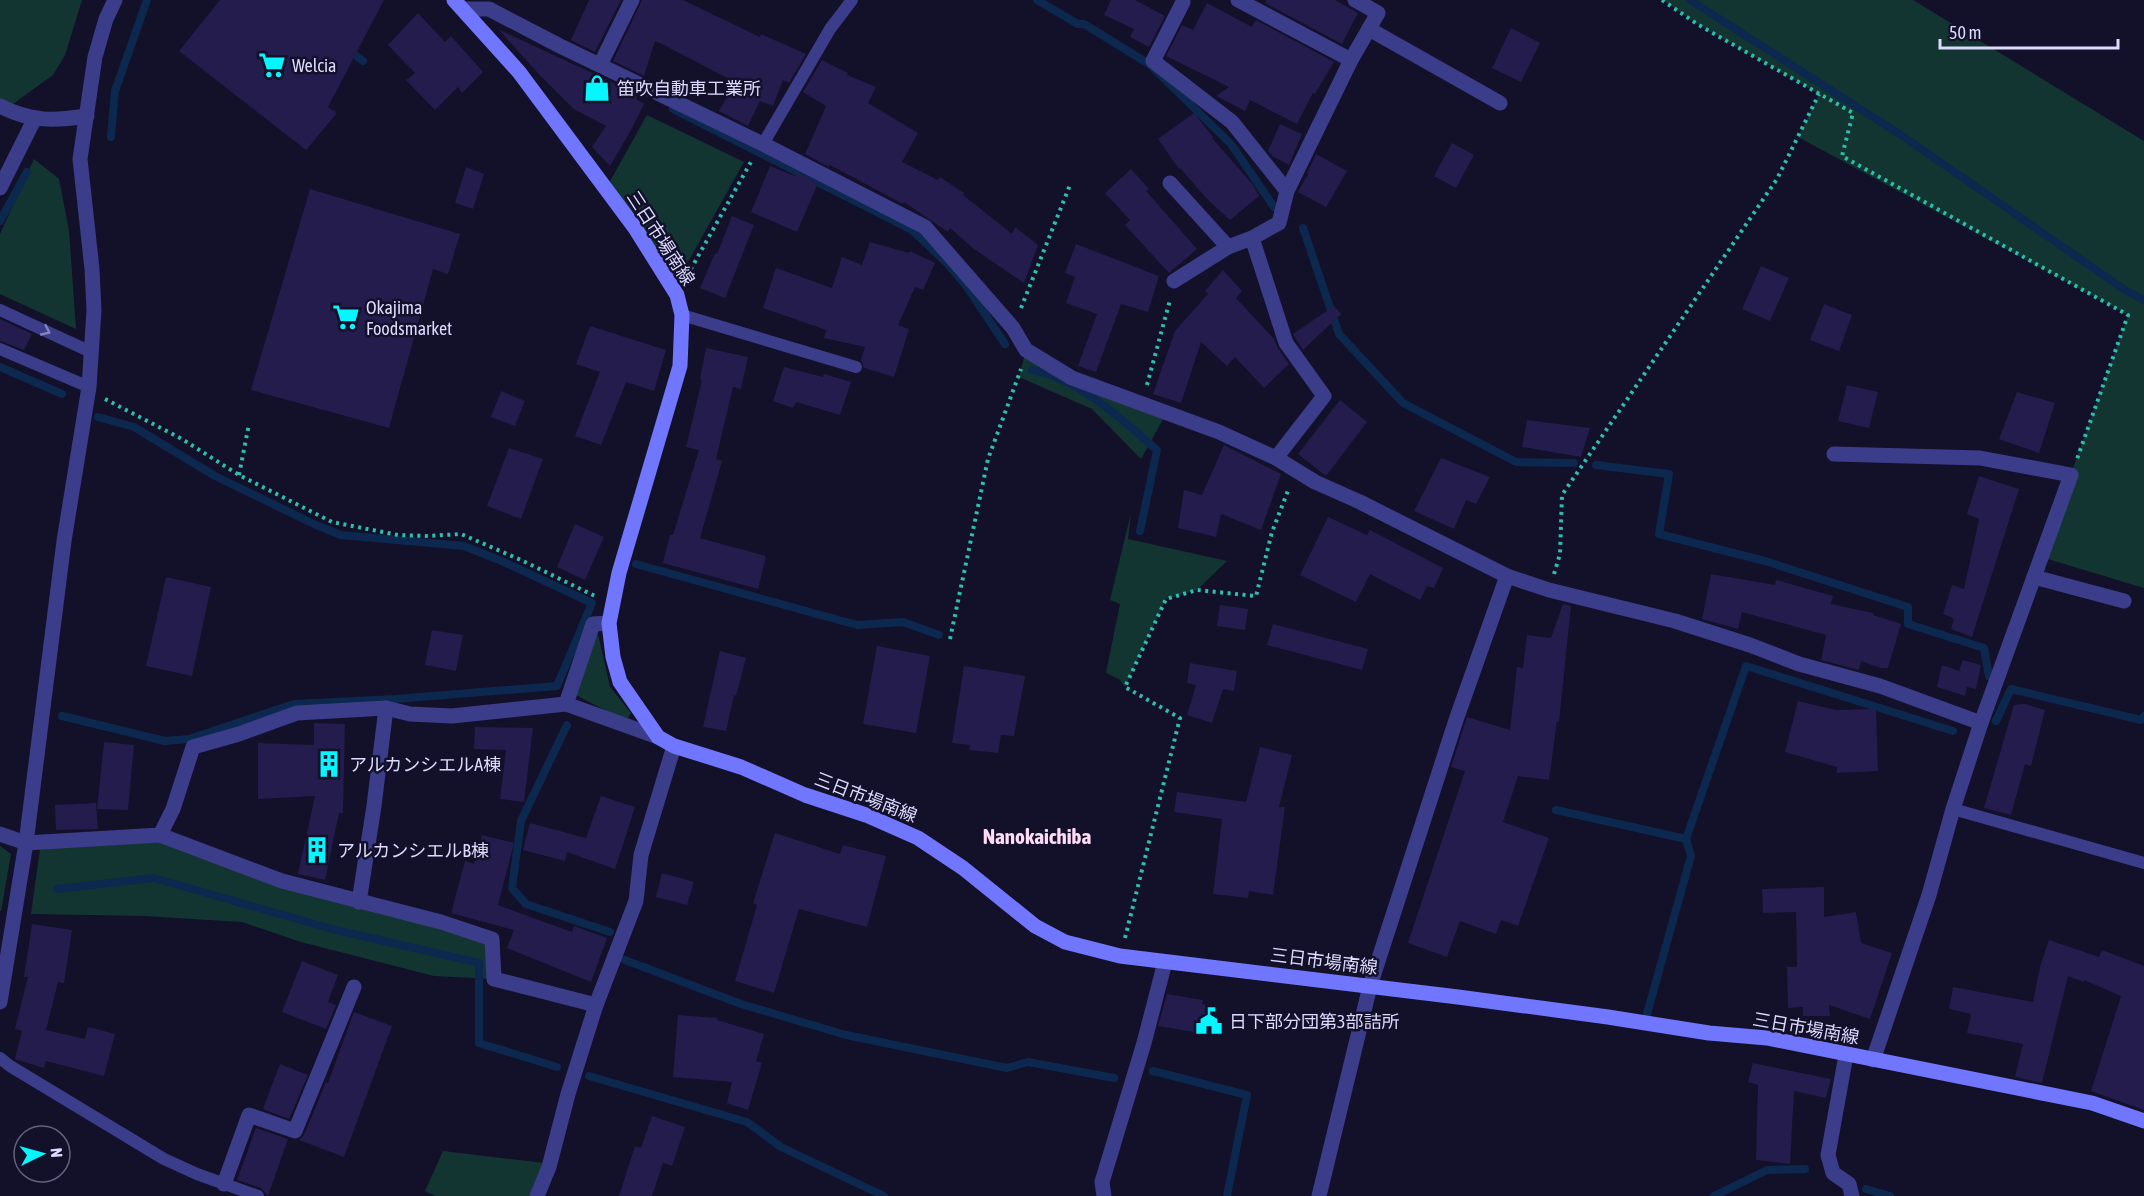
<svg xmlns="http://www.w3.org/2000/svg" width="2144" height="1196" viewBox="0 0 2144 1196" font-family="'Asap Condensed','Noto Sans JP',sans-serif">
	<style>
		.green { fill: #133531 }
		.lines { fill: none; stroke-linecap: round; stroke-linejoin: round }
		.stream { stroke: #0c284e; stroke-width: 8 }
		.building { fill: #231c4c }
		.path { stroke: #2ebead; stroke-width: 4; stroke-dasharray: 3 4.5; stroke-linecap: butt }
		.service { stroke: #3b3d8a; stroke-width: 12 }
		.minor { stroke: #3b3d8a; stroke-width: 15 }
		.tertiary { stroke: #3b3d8a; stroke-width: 15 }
		.secondary { stroke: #7176ff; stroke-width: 15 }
		.oneway { stroke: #8384bf }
		.labels { text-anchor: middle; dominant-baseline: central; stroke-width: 5; stroke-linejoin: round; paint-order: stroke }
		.poi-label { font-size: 18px; fill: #dcdaff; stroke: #13102a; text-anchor: start }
		.street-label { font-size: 18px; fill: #dcdaff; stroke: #13102a }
		.quarter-label { font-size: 21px; font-weight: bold; fill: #ffdcf4; stroke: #13102a }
	</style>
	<rect width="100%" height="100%" fill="#13102a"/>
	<g class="green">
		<path d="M0,0H82L65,55L53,75L6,109L0,106Z"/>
		<path d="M1663,0H1913L2144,141V588L2041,557L2128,315L1798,137L1819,94L1697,24Z"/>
		<path d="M647,115L744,162L675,285L608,185Z"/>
		<path d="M34,159L59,179L69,231L76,329L0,294V234Z"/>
		<path d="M1026,350L1167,412L1141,459L1092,409L1019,377Z"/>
		<path d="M1131,513L1128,539L1227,561L1197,590L1166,599L1125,687L1119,679L1106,673L1120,604L1110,600Z"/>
		<path d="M598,634L610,687L631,713L626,721L570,692Z"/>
		<path d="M160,835L492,939L494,979L434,976L301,942L242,922L144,916L31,914L41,842Z"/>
		<path d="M0,846L11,854L1,911H0Z"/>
		<path d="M443,1151L545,1163L531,1196H435L425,1191Z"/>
	</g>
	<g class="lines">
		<g class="stream">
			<path d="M1037,0L1078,24H1084L1149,64L1231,144L1274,207"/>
			<path d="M1690,0L1904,137L2125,290L2144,300"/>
			<path d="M347,49L363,61"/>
			<path d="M673,109L912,230L946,262L967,287L1005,344"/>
			<path d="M111,137L115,91L147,0"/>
			<path d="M0,221L27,172"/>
			<path d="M1303,228L1339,334L1403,403L1516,462L1574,463"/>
			<path d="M0,367L62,394"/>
			<path d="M1032,370C1081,380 1121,419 1157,450L1140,531"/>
			<path d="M1596,465L1669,474L1659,534L1765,561L1908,607V624L1984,648L1989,676"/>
			<path d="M636,564L857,625L903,622L939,635"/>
			<path d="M62,716L165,741L189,739L294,704L395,699L557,686L592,603L504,562L464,546L341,535L316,525L215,476L134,427L98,417"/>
			<path d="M1996,721L2011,689L2141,720L2144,716"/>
			<path d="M567,725L521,821L512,888L526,904L610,932"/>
			<path d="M1556,810L1686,839L1746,666L1953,731"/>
			<path d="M57,889L154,878L332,929L479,963V1043L557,1067"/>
			<path d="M625,960L741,1004L846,1035L1007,1068L1028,1062L1114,1078"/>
			<path d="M1645,1021L1691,856L1686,839"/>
			<path d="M1153,1071L1247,1095L1227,1196"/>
			<path d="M589,1076L747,1122L781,1147L884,1196"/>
			<path d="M1866,1189L1890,1196"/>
			<path d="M1714,1196L1767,1170L1805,1169"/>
		</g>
	</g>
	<g class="building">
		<path d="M220,0H384L328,107L337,113L306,150L179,51Z"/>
		<path d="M589,0H621L595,52L571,40Z"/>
		<path d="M642,0H683L760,37L761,34L806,54L789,83L783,80L773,106L760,101L748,126L719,111L735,82L662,44L655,41L644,76L613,61Z"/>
		<path d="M1111,0H1135L1165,16L1149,47L1130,37L1134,29L1104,15Z"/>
		<path d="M1266,0H1335L1358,13L1342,44L1265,3Z"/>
		<path d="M1207,3L1252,27L1256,20L1334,62L1315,94L1313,93L1297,124L1250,100L1245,111L1216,96L1229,87L1166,56L1182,25L1193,30Z"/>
		<path d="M418,13L445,42L451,36L483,72L462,93L458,87L435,110L406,80L415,73L388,45Z"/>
		<path d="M1511,28L1540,43L1521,82L1492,68Z"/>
		<path d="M498,29L637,94L636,99L644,104L631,130L610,166L592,147L606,126L574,109L537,72Z"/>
		<path d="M822,60L848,73L847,75L876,87L868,103L918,133L902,162L938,180L940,177L964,193L963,195L1012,234L1015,227L1038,245L1024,283L974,249L950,228L948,232L904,202L903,204L830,165L829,167L805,154L826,106L803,92Z"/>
		<path d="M1194,113L1213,137L1212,138L1253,185L1259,196L1230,220L1208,200L1180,168L1179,169L1158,139Z"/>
		<path d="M1280,124L1302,134L1289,165L1272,156L1268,151Z"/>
		<path d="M1452,143L1474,155L1456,188L1434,176Z"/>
		<path d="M1316,154L1347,171L1326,207L1298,192L1308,174L1307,173Z"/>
		<path d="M770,166L795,176L797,172L818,183L797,232L751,212Z"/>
		<path d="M466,167L484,174L473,209L455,203Z"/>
		<path d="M1131,169L1149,189L1146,191L1197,249L1169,273L1125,225L1130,220L1105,193Z"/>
		<path d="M310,189L460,234L448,274L433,269L389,428L251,390Z"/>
		<path d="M732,216L754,225L725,298L700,288L715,253L717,254Z"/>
		<path d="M870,242L909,253L910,251L935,263L923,290L915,287L898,325L909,329L894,377L864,368L861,360L865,347L824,338L826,330L763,308L776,268L832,288L842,257L862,265Z"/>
		<path d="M1076,244L1159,276L1148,312L1121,304L1096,372L1078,366L1097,314L1066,303L1075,277L1065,273Z"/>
		<path d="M1761,266L1789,278L1770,321L1742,309Z"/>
		<path d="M1223,270L1242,291L1236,298L1274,339L1278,348L1289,364L1264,388L1235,357L1227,366L1201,342L1181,403L1153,394L1175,331L1208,294L1205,291Z"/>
		<path d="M1824,304L1852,315L1839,351L1810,340Z"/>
		<path d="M1334,306L1341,314L1303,350L1293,334Z"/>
		<path d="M0,319L32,334L24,350L0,341Z"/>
		<path d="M590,326L666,350L654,391L626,382L601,445L575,436L600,372L576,364Z"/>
		<path d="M706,348L748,357L741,389L733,387L716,459L722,461L700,538L766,556L758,589L663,563L670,535H673L699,450L686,447L702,380L700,379Z"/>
		<path d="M784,367L823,377L824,374L851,382L840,415L796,402L793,408L773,401Z"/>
		<path d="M1847,385L1878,392L1869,428L1838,421Z"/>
		<path d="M501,391L525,401L515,426L491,417Z"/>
		<path d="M2017,392L2055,403L2039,453L1999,439Z"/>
		<path d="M1340,400L1367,422L1326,476L1298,454Z"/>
		<path d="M1527,420L1590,428L1581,457L1522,447Z"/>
		<path d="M1224,445L1281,474L1261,530L1221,514L1216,537L1178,528L1184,490L1202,495Z"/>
		<path d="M509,448L543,459L521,519L487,506Z"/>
		<path d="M1441,458L1490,477L1476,504L1466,500L1454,529L1414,511Z"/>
		<path d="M1979,476L2019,489L1972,637L1951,629L1954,619L1943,614L1952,585L1964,589L1979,519L1967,514Z"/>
		<path d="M1328,517L1367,535L1370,530L1443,568L1434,588L1427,586L1420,600L1370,574L1356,602L1300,575Z"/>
		<path d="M575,524L604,537L585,580L557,567Z"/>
		<path d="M1711,574L1775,585L1776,580L1833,596L1831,604L1873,613V615L1901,624L1888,668H1880L1861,661L1859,670L1821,660L1826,635L1742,612L1738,629L1702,619Z"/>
		<path d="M166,577L211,587L192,676L146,666Z"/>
		<path d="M1563,604L1571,606L1559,722L1557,721L1549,780L1518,776L1503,822L1549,838L1518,926L1501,920L1496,934L1460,921L1447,957L1408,943L1465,771L1451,767L1467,717L1510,730L1517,667L1523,668L1527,635L1551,638Z"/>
		<path d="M1220,605L1248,609L1245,630L1217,626Z"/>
		<path d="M1273,624L1368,649L1362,670L1267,645Z"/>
		<path d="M432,630L463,635L456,671L425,665Z"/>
		<path d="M877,646L930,656L916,733L863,724Z"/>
		<path d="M720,651L746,658L736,696L734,695L726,731L703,727Z"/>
		<path d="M1963,660L1981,665L1976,689L1967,687L1965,696L1937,687L1942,665L1959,671Z"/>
		<path d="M1190,663L1237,671L1234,691L1223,689L1212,723L1187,715L1196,685L1187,683Z"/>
		<path d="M964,666L1025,676L1014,736L1001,735L998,753L969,750L970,745L952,743Z"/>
		<path d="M1798,701L1836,710L1876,709L1878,771L1837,773V767L1785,752Z"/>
		<path d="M2025,704L2045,710L2031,766L2025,764L2011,815L1984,808L2014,705Z"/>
		<path d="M314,723L345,724L343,813H339L325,880L298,874L315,796L258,799V743L314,745Z"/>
		<path d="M475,727L533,728L524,802L500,799L506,750L474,749Z"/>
		<path d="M104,742L134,745L128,810L97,809Z"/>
		<path d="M1260,747L1292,755L1279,807H1285L1273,895L1249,891L1248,898L1213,894L1222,819L1174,812L1177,792L1246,802Z"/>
		<path d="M601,796L635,807L615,869L567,852L565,861L523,850L530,823L586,838Z"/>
		<path d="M96,803L98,829L56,830L55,805Z"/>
		<path d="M775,833L840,854L843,845L886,856L867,927L799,909L774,993L735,981L757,905L753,903Z"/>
		<path d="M482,835L514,843L498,905L572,932L574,926L607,938L591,982L507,948L514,930L451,913L465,861L474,864Z"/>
		<path d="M662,873L694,882L687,905L656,897Z"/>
		<path d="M1824,887V917L1856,912L1861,943L1892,953L1870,1019L1829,1005L1830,1016H1803V1007L1788,1008L1787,967H1797L1796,912L1763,913L1762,889Z"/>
		<path d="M32,924L72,930L64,983L58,982L46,1030L85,1039L88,1027L115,1034L104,1076L46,1061L44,1068L15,1059L22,1031L15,1029L28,977H24Z"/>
		<path d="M2049,940L2099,957L2102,950L2144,966V1110L2091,1091L2121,996L2084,980V982L2068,976L2042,1083L2015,1077L2023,1044L1967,1033L1971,1014L1949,1009L1953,987L2033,1002L2040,967Z"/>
		<path d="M302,961L338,975L328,1002L336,1005L326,1029L282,1012Z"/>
		<path d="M1167,994L1203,1000L1202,1004L1218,1006L1213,1035L1158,1026Z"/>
		<path d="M354,1012L392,1026L344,1157L299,1140L304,1135L326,1082L328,1083Z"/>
		<path d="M678,1015L717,1018V1020L764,1034L756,1061L762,1063L748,1110L727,1103L732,1082L673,1077Z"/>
		<path d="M1753,1063L1831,1079L1826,1098L1794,1091L1790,1164L1756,1160L1758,1085L1748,1082Z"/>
		<path d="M280,1064L308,1075L289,1119L263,1109Z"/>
		<path d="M652,1116L685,1127L672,1166L663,1163L652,1196H619L635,1146L641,1148Z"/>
		<path d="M256,1128L288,1139L268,1196L261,1188L237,1180Z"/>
	</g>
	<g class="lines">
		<g class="path">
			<path d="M1662,0L1697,24L1853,113L1842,156L2128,315L2077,459"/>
			<path d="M687,276L752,160"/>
			<path d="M1021,308L1070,185"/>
			<path d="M1147,385L1170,300"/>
			<path d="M105,399L182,439L239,475L332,522L398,535L428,536L461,534L521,560L597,597"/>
			<path d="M239,475L249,424"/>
			<path d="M1554,574L1560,554L1562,495L1777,179L1819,94"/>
			<path d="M950,639L988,459L1021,369"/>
			<path d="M1125,938L1180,718L1125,687L1166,599L1197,590L1256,596L1272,532L1289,488"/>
		</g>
		<g class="service">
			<path d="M763,144L830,29L852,0"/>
			<path d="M0,310L91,352"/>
			<path d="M682,315L856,367"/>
			<path d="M0,349L89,387"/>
			<path d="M1953,809L2144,863"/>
			<path d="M0,1058L10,1066L164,1159L197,1174L258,1196"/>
		</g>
		<g class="minor">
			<path d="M1238,0L1351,60"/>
			<path d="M1183,2L1153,61L1232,122L1287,191"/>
			<path d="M464,9H489L560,46L763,144L925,227L1013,328L1026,350L1072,378L1219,432L1276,458L1315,482L1360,502L1507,576L1549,590L1675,621L1750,645L1799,664L1880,686L1981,723"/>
			<path d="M1369,29L1500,103"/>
			<path d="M600,65L632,0"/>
			<path d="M1170,183L1228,247"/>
			<path d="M0,188L35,118"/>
			<path d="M1252,238L1279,223L1287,191L1351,60L1378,13L1355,0"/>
			<path d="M1174,281L1228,247L1252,238L1286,343L1324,396L1276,458"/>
			<path d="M1834,454L1980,458L2071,475L1981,723L1953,809L1929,895L1873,1060"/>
			<path d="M2034,577L2124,601"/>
			<path d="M566,704L593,624L609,623"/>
			<path d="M0,834L26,843L160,835L173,809L193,747L239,734L297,713L386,708L410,714L452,716L566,704L658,737"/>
			<path d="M160,835L282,881L441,922L492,939L494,979L596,1005"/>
			<path d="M359,902L374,806L386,708"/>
			<path d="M1846,1055L1828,1155L1833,1173L1849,1184L1852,1196"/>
			<path d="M224,1184L249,1115L295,1131L354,987"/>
			<path d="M537,1196L549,1167L568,1094L596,1005L636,901L641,855L674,746"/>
			<path d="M1104,1196L1102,1182L1144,1043L1165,962"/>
			<path d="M1319,1196L1370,986L1456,720L1507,576"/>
		</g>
		<g class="tertiary">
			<path d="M0,106C31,122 55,121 87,116"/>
			<path d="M0,1002L26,843L64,541L89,387L94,310L92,269L80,159L95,57L106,19L115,0"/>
		</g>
		<path class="secondary" d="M454,0L519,72L635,228L677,295L682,315L680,366L619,573L609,623L613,657L620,682L658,737L674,746L741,767L805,795L866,815L918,838L963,868L1035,926L1065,942L1120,956L1458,997L1608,1017L1709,1033L1767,1038L2092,1103L2144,1121"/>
	</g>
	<defs><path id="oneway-chevron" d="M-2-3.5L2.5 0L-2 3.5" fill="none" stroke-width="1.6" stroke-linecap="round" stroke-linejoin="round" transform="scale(1.5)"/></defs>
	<use class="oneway" href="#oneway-chevron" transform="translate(46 331) rotate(25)"/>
	<defs>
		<symbol id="supermarket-bare" viewBox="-9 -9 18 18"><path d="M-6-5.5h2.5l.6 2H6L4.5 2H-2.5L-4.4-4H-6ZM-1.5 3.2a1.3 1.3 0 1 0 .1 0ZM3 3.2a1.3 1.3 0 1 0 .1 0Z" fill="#06f6ff" stroke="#13102a" stroke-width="2.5" paint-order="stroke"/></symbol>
		<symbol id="shop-bare" viewBox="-9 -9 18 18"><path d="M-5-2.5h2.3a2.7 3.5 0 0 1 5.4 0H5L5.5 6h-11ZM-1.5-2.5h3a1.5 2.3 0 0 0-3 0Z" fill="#06f6ff" stroke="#13102a" stroke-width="2.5" paint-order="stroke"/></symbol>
		<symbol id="building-bare" viewBox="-9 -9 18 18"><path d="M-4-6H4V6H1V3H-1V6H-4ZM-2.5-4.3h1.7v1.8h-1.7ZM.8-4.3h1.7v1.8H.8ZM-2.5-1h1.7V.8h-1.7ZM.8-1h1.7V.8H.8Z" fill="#06f6ff" stroke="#13102a" stroke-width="2.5" paint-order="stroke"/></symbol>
		<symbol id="civic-bare" viewBox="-9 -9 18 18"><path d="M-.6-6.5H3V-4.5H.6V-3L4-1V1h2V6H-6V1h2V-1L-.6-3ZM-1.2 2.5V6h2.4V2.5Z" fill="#06f6ff" stroke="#13102a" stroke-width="2.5" paint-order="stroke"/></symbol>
	</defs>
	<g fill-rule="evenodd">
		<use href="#supermarket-bare" x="253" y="46" width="38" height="38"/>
		<use href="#shop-bare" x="578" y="69" width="38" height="38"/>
		<use href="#supermarket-bare" x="327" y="298" width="38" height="38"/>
		<use href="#building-bare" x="310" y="745" width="38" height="38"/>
		<use href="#building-bare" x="298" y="831" width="38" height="38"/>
		<use href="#civic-bare" x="1190" y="1002" width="38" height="38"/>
	</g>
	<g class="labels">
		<g class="poi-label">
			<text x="292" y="65">Welcia</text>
			<text x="617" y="88">笛吹自動車工業所</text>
			<text x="366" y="307">Okajima<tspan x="366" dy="21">Foodsmarket</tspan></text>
			<text x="349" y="764">アルカンシエルA棟</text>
			<text x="337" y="850">アルカンシエルB棟</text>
			<text x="1229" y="1021">日下部分団第3部詰所</text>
		</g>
		<g class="street-label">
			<text transform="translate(661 238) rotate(57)">三日市場南線</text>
			<text transform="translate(866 797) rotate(21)">三日市場南線</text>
			<text transform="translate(1324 961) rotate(7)">三日市場南線</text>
			<text transform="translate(1806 1028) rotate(10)">三日市場南線</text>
		</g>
		<g class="quarter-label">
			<text x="1037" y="836">Nanokaichiba</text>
		</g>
	</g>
	<g transform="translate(42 1154) rotate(85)"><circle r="28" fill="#13102a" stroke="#63617f" stroke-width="1.5"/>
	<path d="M0-4.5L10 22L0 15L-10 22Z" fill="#06f6ff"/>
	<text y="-9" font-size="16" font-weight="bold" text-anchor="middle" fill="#dcdaff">N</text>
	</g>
	<path d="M1940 39v9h178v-9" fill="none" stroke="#dcdaff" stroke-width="3"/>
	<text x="1949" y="39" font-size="18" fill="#dcdaff" stroke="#13102a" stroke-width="4.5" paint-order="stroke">50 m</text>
</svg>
